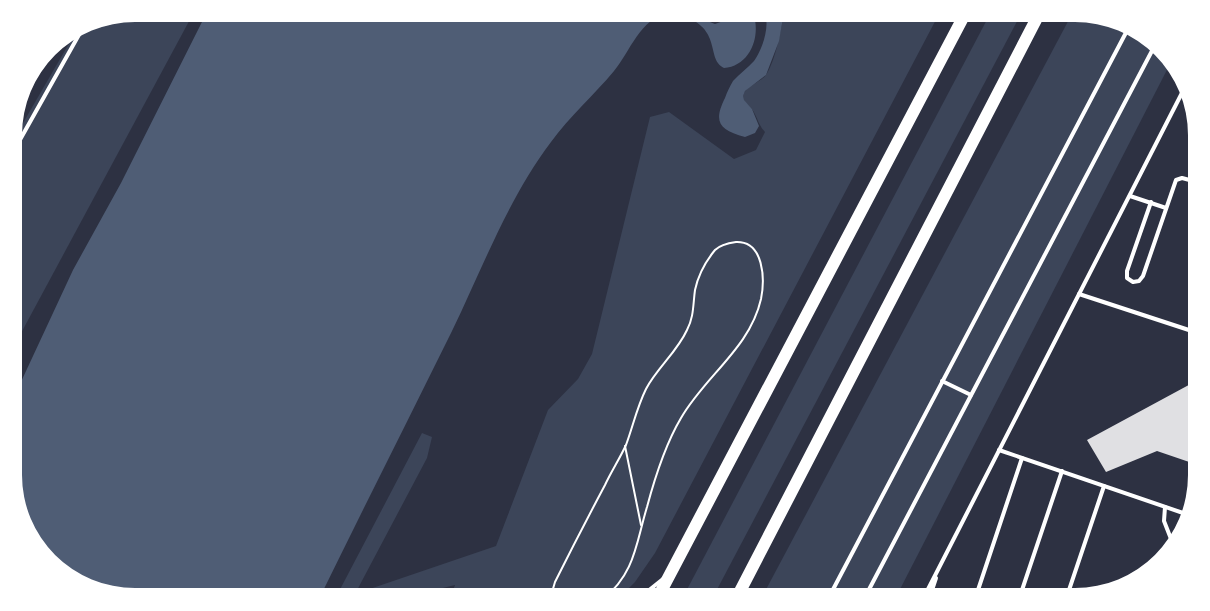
<svg xmlns="http://www.w3.org/2000/svg" width="1210" height="611" viewBox="0 0 1210 611" font-family="Rubik,sans-serif">
	<style>
		.green { fill: #3c4559 }
		.water { fill: #4f5d75 }
		.building { fill: #e0e0e3 }
		.lines { fill: none; stroke-linecap: round; stroke-linejoin: round }
		.path { stroke: #fff; stroke-width: 2 }
		.service { stroke: #fff; stroke-width: 4 }
		.trunk { stroke: #fff; stroke-width: 12 }
	</style>
	<rect width="100%" height="100%" fill="#2d3142"/>
	<g class="green">
		<path d="M136,12H194L13,348L12,142L78,28L89,21Z"/>
		<path d="M784,12H940L655,553L635,582L618,599H450L455,585L398,599H335L422,433L432,437L427,458L355,594L496,546L548,410L578,379L592,354L650,117L669,112L734,159L756,150L765,132C758,125 757,115 751,108C748,104 743,102 743,97C743,87 761,82 766,75C776,60 781,29 784,12Z"/>
		<path d="M991,12H1022L712,599H682Z"/>
		<path d="M1073,12L1129,25L1171,62L895,599H761Z"/>
	</g>
	<g class="water">
		<path d="M207,12H699L702,19L715,24C729,19 742,11 755,20C759,41 748,66 724,68C706,59 722,31 686,17C680,15 675,12 669,13C640,18 630,52 614,71C594,95 570,116 551,142C508,199 483,267 452,331C408,420 363,509 319,599H136L81,586L33,544L13,492V399L73,270L121,183Z"/>
		<path d="M764,12H784L779,41L766,75L745,91L743,96L744,100L752,109L759,126L755,133L745,137C719,130 713,122 725,98C727,92 730,86 733,81C739,74 748,68 754,61C762,50 771,25 764,12Z"/>
	</g>
	<path class="building" d="M1198,380V465L1157,451L1106,472L1087,440Z"/>
	<g class="lines">
		<g class="path">
			<path d="M625,446L641,525"/>
			<path d="M550,599L555,582C571,550 588,517 605,485C611,472 620,458 626,445C633,426 637,407 646,389C657,368 677,352 687,330C694,317 693,304 695,290C698,276 706,261 715,250C720,245 729,243 736,242C764,241 765,279 761,299C750,348 705,376 681,418C665,445 655,477 647,507C636,543 635,574 603,599"/>
		</g>
		<g class="service">
			<path d="M12,154L85,24"/>
			<path d="M1130,196L1166,208"/>
			<path d="M1151,202L1127,271V278L1133,282L1139,281L1143,276L1176,180L1182,178L1197,182"/>
			<path d="M1079,294L1198,333"/>
			<path d="M942,381L971,395"/>
			<path d="M999,450L1189,515"/>
			<path d="M1165,507L1164,521L1173,544"/>
			<path d="M638,599L663,579"/>
			<path d="M828,599L1130,25"/>
			<path d="M864,599L1154,47"/>
			<path d="M923,599L1185,87"/>
			<path d="M929,599L936,578"/>
			<path d="M975,599L1022,458"/>
			<path d="M1019,599L1062,471"/>
			<path d="M1066,599L1104,486"/>
		</g>
		<g class="trunk">
			<path d="M657,599L966,12"/>
			<path d="M736,599L1040,12"/>
		</g>
	</g>
	<path d="M0 0H1210V611H0ZM135 22H1075A113 113 0 0 1 1188 135V475A113 113 0 0 1 1075 588H135A113 113 0 0 1 22 475V135A113 113 0 0 1 135 22Z" fill="#fff" fill-rule="evenodd"/>
</svg>
